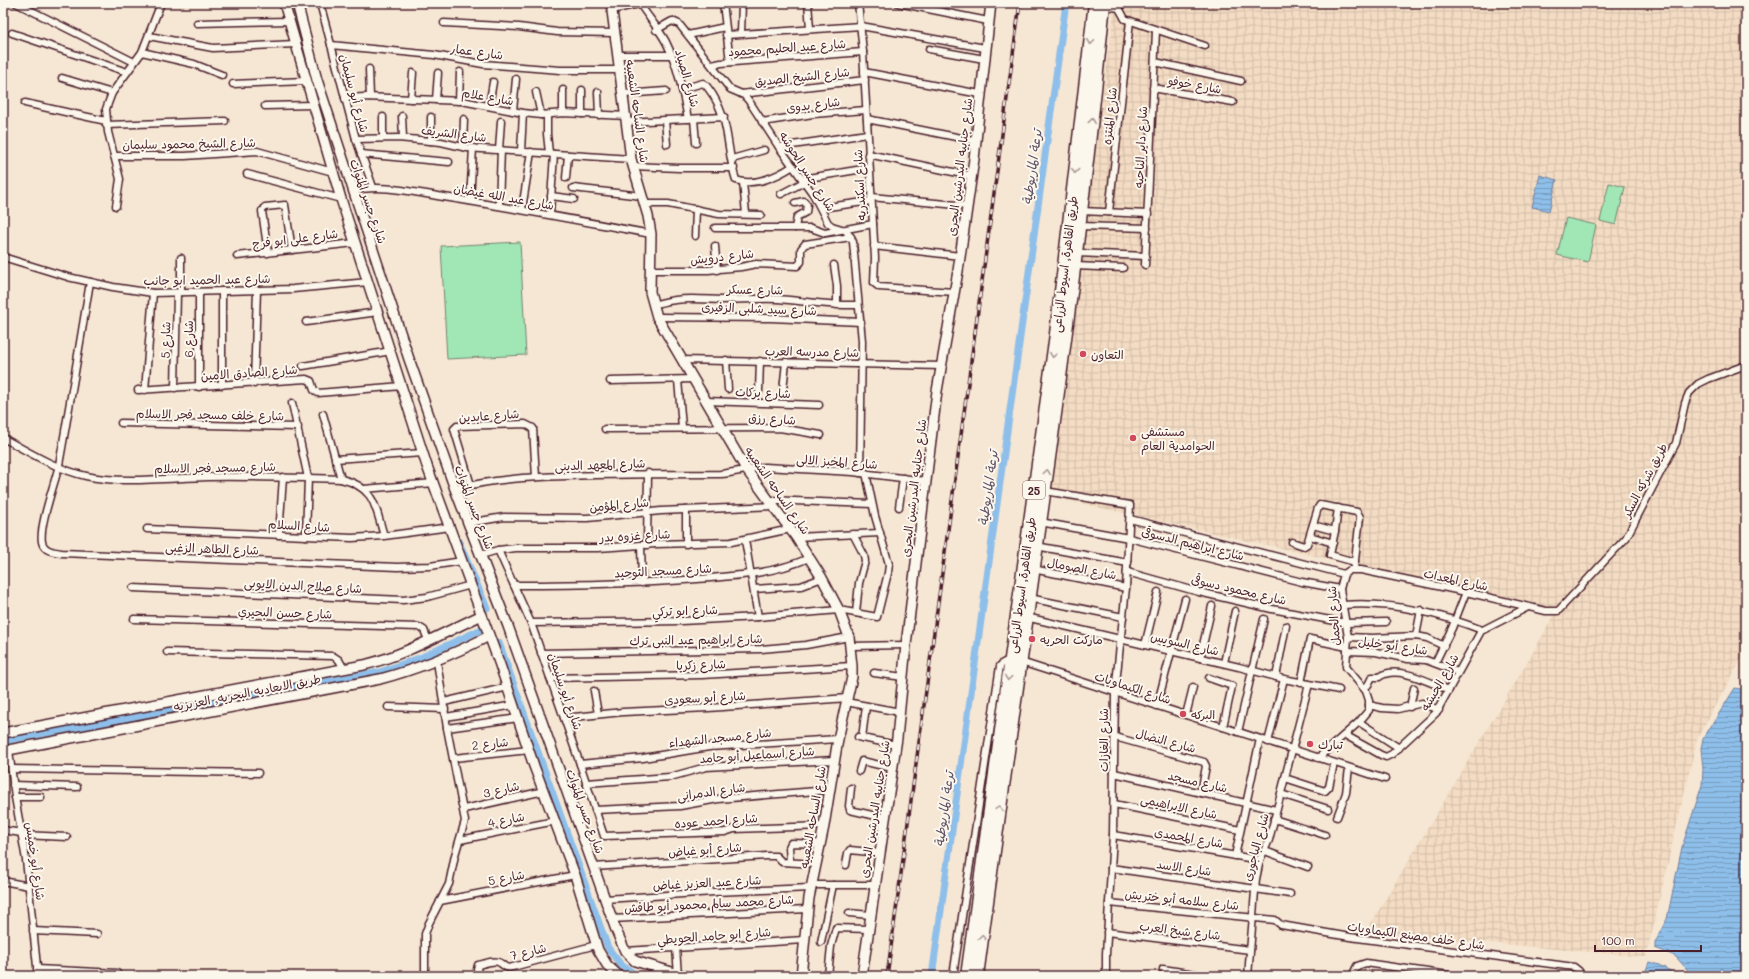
<svg xmlns="http://www.w3.org/2000/svg" width="1749" height="979" viewBox="0 0 1749 979" font-family="Mali,'Playpen Sans Arabic',sans-serif">
	<style>
		.industrial { fill: url(#industrial-grid) }
		.green { fill: #a0e7b5; stroke: #758370 }
		.water { fill: url(#water-rules); stroke: #737f9e }
		.lines { fill: none; stroke-linecap: round; stroke-linejoin: round }
		.canal { stroke: #8ebfea; stroke-width: 7 }
		.street-casing { stroke: #4a1f2b; stroke-width: 9 }
		.secondary-casing { stroke: #4a1f2b; stroke-width: 12 }
		.highway-casing { stroke: #4a1f2b; stroke-width: 15 }
		.street { stroke: #fbf7ec; stroke-width: 6 }
		.secondary { stroke: #fbf7ec; stroke-width: 9 }
		.highway { stroke: #fbf7ec; stroke-width: 12 }
		.rail-casing { stroke: #4a1f2b; stroke-width: 3.5 }
		.rail { stroke: #fbf7ec; stroke-width: 2; stroke-dasharray: 6; stroke-linecap: butt }
		.oneway { stroke: #ab9695 }
		.poi-dot { fill: #d1495b; stroke: #fbf7ec; stroke-width: 1.5 }
		.labels { text-anchor: middle; dominant-baseline: central; stroke-width: 4; stroke-linejoin: round; paint-order: stroke }
		.shield { fill: #fbf7ec; stroke: #7f6065; stroke-width: 1 }
		.shield-label { font-size: 11px; font-weight: bold; fill: #4a1f2b }
		.street-label { font-size: 12px; fill: #4a1f2b; stroke: #fbf7ec }
		.poi-label { font-size: 12px; fill: #4a1f2b; stroke: #fbf7ec; text-anchor: start }
		.water-label { font-size: 13px; font-style: italic; fill: #5e4f64; stroke: #fbf7ec }
	</style>
	<defs>
		<pattern id="industrial-grid" width="8" height="8" patternUnits="userSpaceOnUse"><rect width="8" height="8" fill="#f3dcc3"/><path d="M0 4h8M4 0v8" fill="none" stroke="#d2bca8"/></pattern>
		<pattern id="water-rules" width="6" height="5" patternUnits="userSpaceOnUse"><rect width="6" height="5" fill="#8ebfea"/><path d="M0 2.5h6" fill="none" stroke="#769bbe"/></pattern>
	</defs>
	<rect width="100%" height="100%" fill="#f6e7d4"/>
	<filter id="ink" filterUnits="userSpaceOnUse"><feTurbulence type="fractalNoise" baseFrequency=".025" numOctaves="2"/><feDisplacementMap in="SourceGraphic" scale="8" xChannelSelector="R" yChannelSelector="G"/><feConvolveMatrix kernelMatrix="1 2 1 2 8 2 1 2 1" color-interpolation-filters="sRGB"/></filter>
	<g filter="url(#ink)">
		<path class="industrial" d="M1115,3H1746V651L1697,739L1646,957L1366,932L1539,642L1556,610L1048,496Z"/>
		<g class="green">
			<path d="M1609,183L1625,187L1616,225L1600,221Z"/>
			<path d="M1566,218L1596,225L1588,262L1557,255Z"/>
			<path d="M520,242L526,355L447,359L441,246Z"/>
		</g>
		<g class="water">
			<path d="M1540,175L1557,180L1549,211L1532,207Z"/>
			<path d="M1735,688L1746,690V976H1693L1675,956L1655,948V943L1667,919L1682,847L1702,785L1703,769L1701,748L1703,739Z"/>
			<path d="M1649,962L1659,965L1680,976H1644Z"/>
		</g>
		<g class="lines">
			<g class="canal">
				<path d="M459,542L487,608"/>
				<path d="M499,643L608,948L621,965L638,976"/>
				<path d="M3,741L380,672L422,657L482,629"/>
				<path d="M932,976L1066,3"/>
			</g>
			<defs>
				<g id="street">
					<path d="M16,3L134,62"/>
					<path d="M320,3L356,139L373,187"/>
					<path d="M723,3L730,62"/>
					<path d="M808,3L810,28"/>
					<path d="M858,3L863,52L875,258L874,283L879,287L955,292"/>
					<path d="M898,3L988,21"/>
					<path d="M640,4C648,17 659,29 666,42C678,66 683,93 688,119"/>
					<path d="M1104,5L1119,8L1125,19L1205,46"/>
					<path d="M612,10L643,3"/>
					<path d="M197,23L289,21"/>
					<path d="M444,23L519,27L557,32L616,33"/>
					<path d="M656,30L672,21L679,24L730,89L744,95L749,101L779,147L813,194L828,223L832,226L845,230L851,237L853,242L862,341L860,473"/>
					<path d="M12,33L127,72"/>
					<path d="M741,33L742,3"/>
					<path d="M688,35L725,27"/>
					<path d="M726,35L861,26L985,48"/>
					<path d="M149,36L213,48L295,44"/>
					<path d="M331,45L434,55L483,64L560,70H621"/>
					<path d="M929,49L984,59"/>
					<path d="M142,52L194,64L222,75"/>
					<path d="M619,55H672"/>
					<path d="M1155,62L1241,81"/>
					<path d="M712,65L721,63L863,52"/>
					<path d="M369,69L370,97"/>
					<path d="M864,72L980,94"/>
					<path d="M62,78L112,93"/>
					<path d="M233,84L306,81"/>
					<path d="M1153,88L1233,102"/>
					<path d="M682,89L703,83C707,85 710,91 713,95C731,125 726,150 736,180C754,187 778,176 793,166"/>
					<path d="M563,90V113"/>
					<path d="M582,90V114"/>
					<path d="M536,92L541,115"/>
					<path d="M598,92L599,115"/>
					<path d="M624,94L666,91"/>
					<path d="M741,94L865,80"/>
					<path d="M345,98L365,97L462,101L523,113L541,115L563,113L627,116"/>
					<path d="M411,99L413,73"/>
					<path d="M436,100L438,73"/>
					<path d="M459,101L460,72"/>
					<path d="M25,103L106,121"/>
					<path d="M265,106L313,105"/>
					<path d="M489,106L493,82"/>
					<path d="M513,111L516,79"/>
					<path d="M547,115V134L549,153"/>
					<path d="M402,116L403,138"/>
					<path d="M383,117V137"/>
					<path d="M694,119L696,143"/>
					<path d="M867,119L976,141"/>
					<path d="M665,120L667,144"/>
					<path d="M627,122L724,117"/>
					<path d="M762,122L813,114L866,110"/>
					<path d="M106,125L225,121"/>
					<path d="M356,139L398,138L441,142L467,148L631,159"/>
					<path d="M431,141V117"/>
					<path d="M463,147L464,119"/>
					<path d="M779,147L867,134"/>
					<path d="M499,150L501,121"/>
					<path d="M521,151L523,113"/>
					<path d="M361,154L449,162"/>
					<path d="M868,154L972,176"/>
					<path d="M114,156H185L257,151L333,172"/>
					<path d="M732,159L764,150"/>
					<path d="M633,166L679,168H734"/>
					<path d="M247,174L341,199"/>
					<path d="M566,178L568,155"/>
					<path d="M802,179L869,168"/>
					<path d="M743,182L746,214"/>
					<path d="M573,188L642,196"/>
					<path d="M353,191C380,183 416,193 444,197C513,208 582,221 651,234"/>
					<path d="M781,194L804,182"/>
					<path d="M551,196L574,199"/>
					<path d="M871,197L968,206"/>
					<path d="M470,201L473,148"/>
					<path d="M795,203L804,201L807,205L806,212L797,217L795,228"/>
					<path d="M645,204H668L719,214L761,215"/>
					<path d="M499,205L501,150"/>
					<path d="M116,206L120,179L108,132L106,109L112,93L142,52L161,3"/>
					<path d="M265,207L285,205L292,250"/>
					<path d="M821,208L871,201"/>
					<path d="M522,209L531,152"/>
					<path d="M262,211L268,253"/>
					<path d="M1081,211L1148,214"/>
					<path d="M1109,212L1130,21"/>
					<path d="M550,214L554,154"/>
					<path d="M1080,226L1147,228"/>
					<path d="M715,228H811L825,233L873,224"/>
					<path d="M695,236L696,209"/>
					<path d="M715,246L717,270"/>
					<path d="M874,246L960,256"/>
					<path d="M1077,253L1146,256"/>
					<path d="M237,256L355,243"/>
					<path d="M3,257L68,277L113,287L153,293L293,289L368,282"/>
					<path d="M834,265L837,286V305"/>
					<path d="M1145,265L1156,31"/>
					<path d="M1075,266L1123,268"/>
					<path d="M650,270H708L741,267L756,264L797,266L801,262V249L805,244L851,237"/>
					<path d="M90,282C80,343 70,404 59,465C55,483 39,525 42,542C44,551 54,552 62,553L397,567L430,566L462,561"/>
					<path d="M181,292V258"/>
					<path d="M199,292V387"/>
					<path d="M653,305C679,297 694,299 720,300C739,300 759,298 778,299C805,301 831,306 858,305"/>
					<path d="M657,317L771,318L861,322"/>
					<path d="M306,322L378,312"/>
					<path d="M682,360L941,366"/>
					<path d="M726,360L728,389"/>
					<path d="M303,366L391,351"/>
					<path d="M678,380L682,427"/>
					<path d="M610,381L693,379"/>
					<path d="M254,384L257,290"/>
					<path d="M222,385V291"/>
					<path d="M175,388L177,293"/>
					<path d="M138,390L306,379L311,381L314,390L318,393L402,386"/>
					<path d="M145,390L153,293"/>
					<path d="M783,390L786,362"/>
					<path d="M759,391L760,361"/>
					<path d="M706,401L819,405"/>
					<path d="M292,403L308,478L306,536"/>
					<path d="M323,414L341,479"/>
					<path d="M121,423L298,427"/>
					<path d="M605,429L780,428L821,435"/>
					<path d="M3,438C28,452 58,470 86,476C120,484 171,478 207,477C252,476 296,478 341,479C375,487 375,506 384,536"/>
					<path d="M335,459L423,453"/>
					<path d="M471,485L454,429L457,426L525,424L533,428L536,477"/>
					<path d="M364,489L434,483"/>
					<path d="M455,489C492,479 529,477 567,476C618,474 669,474 720,474C735,473 750,468 765,467L853,472L926,481"/>
					<path d="M1045,491L1130,505L1126,588L1115,693L1113,835L1106,954V976"/>
					<path d="M768,500L872,504"/>
					<path d="M899,507L903,478"/>
					<path d="M1338,508L1335,531L1330,555L1355,562"/>
					<path d="M686,510V544"/>
					<path d="M1130,519L1344,574"/>
					<path d="M1040,522L1129,538L1302,582L1340,589"/>
					<path d="M468,523L504,517L587,518L661,511L773,506"/>
					<path d="M1313,525L1335,531"/>
					<path d="M147,529L352,538L384,536L450,527"/>
					<path d="M853,534L864,555L865,561L859,583L856,613"/>
					<path d="M279,535L283,477"/>
					<path d="M1310,536L1333,543"/>
					<path d="M796,537L880,533"/>
					<path d="M745,540L758,617"/>
					<path d="M1292,542L1304,546L1307,544L1318,508L1320,505L1357,512L1360,517L1354,569"/>
					<path d="M641,545L642,583"/>
					<path d="M647,545L648,473"/>
					<path d="M1036,546L1128,563"/>
					<path d="M498,550L531,623L580,764L604,836L725,832L734,829L824,826"/>
					<path d="M481,555L498,550L516,548H598L656,544L731,542L790,529"/>
					<path d="M1033,569L1126,588"/>
					<path d="M1127,572L1199,592L1272,609L1346,623L1386,622"/>
					<path d="M514,585C575,585 636,584 697,579C735,576 773,574 809,558"/>
					<path d="M133,588L403,600L427,597L471,585"/>
					<path d="M754,589L801,586L822,578"/>
					<path d="M1029,598L1123,617"/>
					<path d="M1343,605C1391,601 1438,613 1482,630"/>
					<path d="M1026,617L1239,667L1284,679L1339,690"/>
					<path d="M134,619L419,627L424,630L428,640"/>
					<path d="M531,623L681,621L758,617L839,610L877,617L888,573L889,564L875,516L866,473"/>
					<path d="M1416,636L1421,610"/>
					<path d="M1348,637L1372,638L1416,636L1427,638L1444,646"/>
					<path d="M1145,645L1158,592"/>
					<path d="M851,646L906,645"/>
					<path d="M1347,651L1376,652L1408,659L1426,660L1458,672"/>
					<path d="M167,652L333,656L339,660L344,669"/>
					<path d="M541,653L761,649L806,645L849,637"/>
					<path d="M1200,658L1212,606"/>
					<path d="M1224,663L1235,611"/>
					<path d="M1435,663L1452,628L1466,592"/>
					<path d="M874,673L903,677"/>
					<path d="M1276,677L1286,626"/>
					<path d="M550,678L702,675L852,666"/>
					<path d="M1209,678L1232,686L1223,727"/>
					<path d="M1301,683L1310,639L1347,647"/>
					<path d="M1364,688L1368,685L1372,677H1379C1397,664 1430,683 1449,690"/>
					<path d="M594,691L598,714"/>
					<path d="M444,702L508,687"/>
					<path d="M846,702L900,712"/>
					<path d="M1369,705L1382,708L1398,709L1422,703L1439,710"/>
					<path d="M1157,706L1185,599"/>
					<path d="M388,707L445,709"/>
					<path d="M1410,707L1414,688"/>
					<path d="M1186,715L1193,687"/>
					<path d="M446,717L514,705"/>
					<path d="M564,718L623,712L708,708L848,698"/>
					<path d="M1359,722L1399,748"/>
					<path d="M447,728L518,718"/>
					<path d="M1238,732L1264,619"/>
					<path d="M1345,735L1381,755L1386,757L1392,754L1436,713L1481,631L1528,607"/>
					<path d="M858,737L896,745"/>
					<path d="M1115,737L1204,762L1206,766L1201,793"/>
					<path d="M862,738L866,706"/>
					<path d="M1268,742L1284,679"/>
					<path d="M9,750L15,797L26,860L38,976"/>
					<path d="M454,758L529,750"/>
					<path d="M1318,758L1359,722L1369,710V700L1366,691L1346,667L1348,637L1340,589L1344,574L1350,570H1361L1466,592L1546,611H1558L1626,538L1676,443L1685,403L1689,393L1698,384L1708,379L1746,365"/>
					<path d="M580,764L643,758L709,747L838,739"/>
					<path d="M11,769L258,773"/>
					<path d="M859,771L862,761L892,768"/>
					<path d="M1114,773L1276,810"/>
					<path d="M1285,778L1325,791L1329,787L1334,763"/>
					<path d="M586,783L670,777L706,767L834,760"/>
					<path d="M13,785L77,787"/>
					<path d="M851,788L849,806L850,810L885,818"/>
					<path d="M1281,794L1328,809"/>
					<path d="M15,797H41"/>
					<path d="M1114,804L1240,830"/>
					<path d="M464,809L544,791"/>
					<path d="M595,810L680,806L718,799L829,790"/>
					<path d="M1337,817L1346,793L1349,768"/>
					<path d="M1274,819L1325,835"/>
					<path d="M3,830L21,833"/>
					<path d="M22,835L67,837"/>
					<path d="M1113,835L1260,860"/>
					<path d="M460,840L555,821"/>
					<path d="M1265,851L1308,867"/>
					<path d="M1235,856L1260,739"/>
					<path d="M790,862L789,847L791,843L820,844"/>
					<path d="M846,865L848,853L850,850L879,853"/>
					<path d="M593,867L767,856H776L782,862L816,864"/>
					<path d="M1111,868L1290,894"/>
					<path d="M3,881L29,886"/>
					<path d="M811,885H874"/>
					<path d="M605,899L714,892L811,888"/>
					<path d="M440,901L575,875"/>
					<path d="M1109,903L1275,920L1281,925L1350,937L1574,967L1579,971L1578,976"/>
					<path d="M849,913L870,915"/>
					<path d="M611,919L807,909"/>
					<path d="M33,931L97,934"/>
					<path d="M1107,932L1250,950"/>
					<path d="M821,942L833,885"/>
					<path d="M676,948L678,975"/>
					<path d="M625,951L804,940"/>
					<path d="M37,969L117,973"/>
					<path d="M1163,969L1207,976"/>
					<path d="M425,976V934L429,923L449,884L455,855L465,821L447,728L437,661"/>
					<path d="M479,976L477,969L478,965C484,964 492,960 498,962C502,963 503,967 509,968L596,945"/>
					<path d="M828,976L831,946L836,928L868,929"/>
					<path d="M953,976L1000,666C1005,659 1012,660 1021,662L1385,779"/>
					<path d="M1248,976L1256,879L1260,860L1269,840L1309,684"/>
					<path d="M1352,976L1357,966L1366,963L1455,976"/>
				</g>
				<g id="secondary">
					<path d="M284,3L341,199L427,466L500,665L534,766L575,875L598,950L607,965L619,976"/>
					<path d="M297,3L317,80L409,359L455,489L508,626L616,930L625,951L635,961L685,976"/>
					<path d="M611,3L631,159L648,216L651,234L650,292L657,317L746,469L796,537L822,578L839,610L849,637L852,666V677L838,739L824,826L809,898L801,976"/>
					<path d="M3,733L364,665C405,655 443,633 482,615"/>
					<path d="M3,751L380,679C418,669 454,654 489,636"/>
					<path d="M862,976L897,738L906,645L937,391L958,271L974,159L991,3"/>
				</g>
				<g id="highway">
					<path d="M967,976L1056,334L1095,3"/>
					<path d="M977,976C1020,652 1072,329 1104,3"/>
				</g>
			</defs>
			<use href="#street" class="street-casing"/>
			<use href="#secondary" class="secondary-casing"/>
			<use href="#highway" class="highway-casing"/>
			<use href="#street" class="street"/>
			<use href="#secondary" class="secondary"/>
			<use href="#highway" class="highway"/>
			<defs>
				<path id="rail" d="M887,976L1020,3"/>
			</defs>
			<use href="#rail" class="rail-casing"/>
			<use href="#rail" class="rail"/>
		</g>
		<defs><path id="oneway-chevron" d="M-2-3.5L2.5 0L-2 3.5" fill="none" stroke-width="1.6" stroke-linecap="round" stroke-linejoin="round"/></defs>
		<g class="oneway">
			<use href="#oneway-chevron" transform="translate(1091 42) rotate(97)"/>
			<use href="#oneway-chevron" transform="translate(1092 121) rotate(-83)"/>
			<use href="#oneway-chevron" transform="translate(1075 171) rotate(97)"/>
			<use href="#oneway-chevron" transform="translate(1053 355) rotate(98)"/>
			<use href="#oneway-chevron" transform="translate(1047 472) rotate(-82)"/>
			<use href="#oneway-chevron" transform="translate(1008 678) rotate(98)"/>
			<use href="#oneway-chevron" transform="translate(999 808) rotate(-82)"/>
			<use href="#oneway-chevron" transform="translate(982 937) rotate(-82)"/>
		</g>
	</g>
	<g class="poi-dot">
		<circle cx="1083" cy="354" r="4"/>
		<circle cx="1133" cy="438" r="4"/>
		<circle cx="1032" cy="639" r="4"/>
		<circle cx="1183" cy="714" r="4"/>
		<circle cx="1310" cy="744" r="4"/>
	</g>
	<g class="labels">
		<rect class="shield" x="1023" y="481" width="22" height="18" rx="3"/>
		<g class="shield-label">
			<text x="1034" y="490">25</text>
		</g>
		<g class="street-label">
			<text transform="translate(787 47) rotate(-4)">شارع عبد الحليم محمود</text>
			<text transform="translate(477 51) rotate(8)">شارع عمار</text>
			<text transform="translate(802 76) rotate(-6)">شارع الشيخ الصديق</text>
			<text transform="translate(688 78) rotate(74)">شارع الصياد</text>
			<text transform="translate(1195 84) rotate(10)">شارع خوفو</text>
			<text transform="translate(355 93) rotate(75)">شارع أبو سليمان</text>
			<text transform="translate(488 96) rotate(10)">شارع علام</text>
			<text transform="translate(813 104) rotate(-7)">شارع بدوى</text>
			<text transform="translate(638 111) rotate(82)">شارع الساحه الشعبيه</text>
			<text transform="translate(1109 116) rotate(-84)">شارع المنتزه</text>
			<text transform="translate(454 133) rotate(7)">شارع الشريف</text>
			<text transform="translate(189 143) rotate(-1)">شارع الشيخ محمود سليمان</text>
			<text transform="translate(1140 147) rotate(-87)">شارع داير الناحيه</text>
			<text transform="translate(959 167) rotate(-83)">شارع جنابيه البدرشين البحرى</text>
			<text transform="translate(808 171) rotate(57)">شارع جسر الحوشه</text>
			<text transform="translate(859 185) rotate(-93)">شارع اسكندريه</text>
			<text transform="translate(504 196) rotate(10)">شارع عبد الله غيضان</text>
			<text transform="translate(369 201) rotate(71)">شارع جسر المنوات</text>
			<text transform="translate(295 238) rotate(-7)">شارع على ابو فرج</text>
			<text transform="translate(722 256) rotate(-6)">شارع درويش</text>
			<text transform="translate(1064 264) rotate(-83)">طريق القاهرة, اسيوط الزراعى</text>
			<text transform="translate(207 279) rotate(-1)">شارع عبد الحميد ابو جانب</text>
			<text transform="translate(755 289) rotate(1)">شارع عسكر</text>
			<text transform="translate(759 308) rotate(2)">شارع سيد شلبى الزفيرى</text>
			<text transform="translate(188 339) rotate(-90)">شارع 6</text>
			<text transform="translate(165 340) rotate(-89)">شارع 5</text>
			<text transform="translate(812 351) rotate(1)">شارع مدرسه العرب</text>
			<text transform="translate(249 372) rotate(-4)">شارع الصادق الامين</text>
			<text transform="translate(763 392) rotate(2)">شارع بركات</text>
			<text transform="translate(210 414) rotate(1)">شارع خلف مسجد فجر الاسلام</text>
			<text transform="translate(489 415) rotate(-4)">شارع عابدين</text>
			<text transform="translate(772 418) rotate(4)">شارع رزق</text>
			<text transform="translate(837 461) rotate(4)">شارع المخبز الالى</text>
			<text transform="translate(600 464) rotate(-2)">شارع المعهد الدينى</text>
			<text transform="translate(215 467) rotate(-1)">شارع مسجد فجر الاسلام</text>
			<text transform="translate(1644 480) rotate(-62)">طريق شركه السكر</text>
			<text transform="translate(913 488) rotate(-83)">شارع جنابيه البدرشين البحرى</text>
			<text transform="translate(778 490) rotate(55)">شارع الساحه الشعبيه</text>
			<text transform="translate(619 504) rotate(-5)">شارع المؤمن</text>
			<text transform="translate(475 507) rotate(69)">شارع جسر المنوات</text>
			<text transform="translate(299 525) rotate(3)">شارع السلام</text>
			<text transform="translate(635 535) rotate(-3)">شارع غزوه بدر</text>
			<text transform="translate(1193 543) rotate(14)">شارع ابراهيم الدسوقى</text>
			<text transform="translate(212 548) rotate(2)">شارع الطاهر الزغبى</text>
			<text transform="translate(1082 568) rotate(11)">شارع الصومال</text>
			<text transform="translate(663 570) rotate(-3)">شارع مسجد التوحيد</text>
			<text transform="translate(1456 579) rotate(12)">شارع المعدات</text>
			<text transform="translate(303 585) rotate(3)">شارع صلاح الدين الايوبى</text>
			<text transform="translate(1021 585) rotate(-82)">طريق القاهرة, اسيوط الزراعى</text>
			<text transform="translate(1239 589) rotate(13)">شارع محمود دسوقى</text>
			<text transform="translate(685 610) rotate(-2)">شارع ابو تركي</text>
			<text transform="translate(285 612) rotate(2)">شارع حسن البحيري</text>
			<text transform="translate(1333 616) rotate(-94)">شارع الجمل</text>
			<text transform="translate(696 639) rotate(-1)">شارع ابراهيم عبد النبى ترك</text>
			<text transform="translate(1185 643) rotate(13)">شارع السويس</text>
			<text transform="translate(1393 645) rotate(8)">شارع أبو خليل</text>
			<text transform="translate(701 664) rotate(-2)">شارع زكريا</text>
			<text transform="translate(1439 682) rotate(-60)">شارع الحبشه</text>
			<text transform="translate(1133 687) rotate(18)">شارع الكيماويات</text>
			<text transform="translate(566 691) rotate(71)">شارع أبو سليمان</text>
			<text transform="translate(247 692) rotate(-11)">طريق الابعاديه البحريه, العزيزيه</text>
			<text transform="translate(705 697) rotate(-3)">شارع أبو سعودى</text>
			<text transform="translate(720 737) rotate(-6)">شارع مسجد الشهداء</text>
			<text transform="translate(1103 740) rotate(-90)">شارع الغازات</text>
			<text transform="translate(1166 740) rotate(15)">شارع النضال</text>
			<text transform="translate(490 743) rotate(-6)">شارع 2</text>
			<text transform="translate(757 754) rotate(-4)">شارع اسماعيل أبو حامد</text>
			<text transform="translate(1198 781) rotate(13)">شارع مسجد</text>
			<text transform="translate(501 789) rotate(-13)">شارع 3</text>
			<text transform="translate(711 791) rotate(-8)">شارع الدمرانى</text>
			<text transform="translate(1179 806) rotate(12)">شارع الابراهيمى</text>
			<text transform="translate(874 809) rotate(-81)">شارع جنابيه البدرشين البحرى</text>
			<text transform="translate(586 811) rotate(70)">شارع جسر المنوات</text>
			<text transform="translate(812 817) rotate(-80)">شارع الساحه الشعبيه</text>
			<text transform="translate(506 819) rotate(-11)">شارع 4</text>
			<text transform="translate(716 820) rotate(-4)">شارع احمد عوده</text>
			<text transform="translate(1189 837) rotate(10)">شارع المحمدى</text>
			<text transform="translate(1255 847) rotate(-75)">شارع الباجورى</text>
			<text transform="translate(705 849) rotate(-4)">شارع أبو غياض</text>
			<text transform="translate(36 861) rotate(82)">شارع أبو خميس</text>
			<text transform="translate(1184 867) rotate(8)">شارع الاسد</text>
			<text transform="translate(506 877) rotate(-11)">شارع 5</text>
			<text transform="translate(707 882) rotate(-3)">شارع عبد العزيز غياض</text>
			<text transform="translate(1182 899) rotate(6)">شارع سلامه أبو ختريش</text>
			<text transform="translate(709 903) rotate(-3)">شارع محمد سالم محمود أبو طافش</text>
			<text transform="translate(1180 930) rotate(7)">شارع شيخ العرب</text>
			<text transform="translate(714 935) rotate(-4)">شارع ابو حامد الحويطي</text>
			<text transform="translate(1416 935) rotate(8)">شارع خلف مصنع الكيماويات</text>
			<text transform="translate(528 951) rotate(-14)">شارع 7</text>
		</g>
		<g class="poi-label">
			<text x="1091" y="354">التعاون</text>
			<text x="1141" y="431">مستشفى<tspan x="1141" dy="14">الحوامدية العام</tspan></text>
			<text x="1040" y="639">ماركت الحريه</text>
			<text x="1191" y="714">البركه</text>
			<text x="1318" y="744">تبارك</text>
		</g>
		<g class="water-label">
			<text transform="translate(1031 167) rotate(-82)">ترعة الماريوطية</text>
			<text transform="translate(987 488) rotate(-82)">ترعة الماريوطية</text>
			<text transform="translate(943 809) rotate(-82)">ترعة الماريوطية</text>
		</g>
	</g>
	<rect width="1749" height="979" fill="none" stroke="#fbf7ec" stroke-width="16"/>
	<rect x="8" y="8" width="1733" height="963" fill="none" stroke="#4a1f2b" stroke-width="1.5" filter="url(#ink)"/>
	<path d="M1595 945v6h106v-6" fill="none" stroke="#4a1f2b" stroke-width="2"/>
	<text x="1601" y="945" font-size="12" fill="#4a1f2b" stroke="#fbf7ec" stroke-width="3" paint-order="stroke">100 m</text>
</svg>
